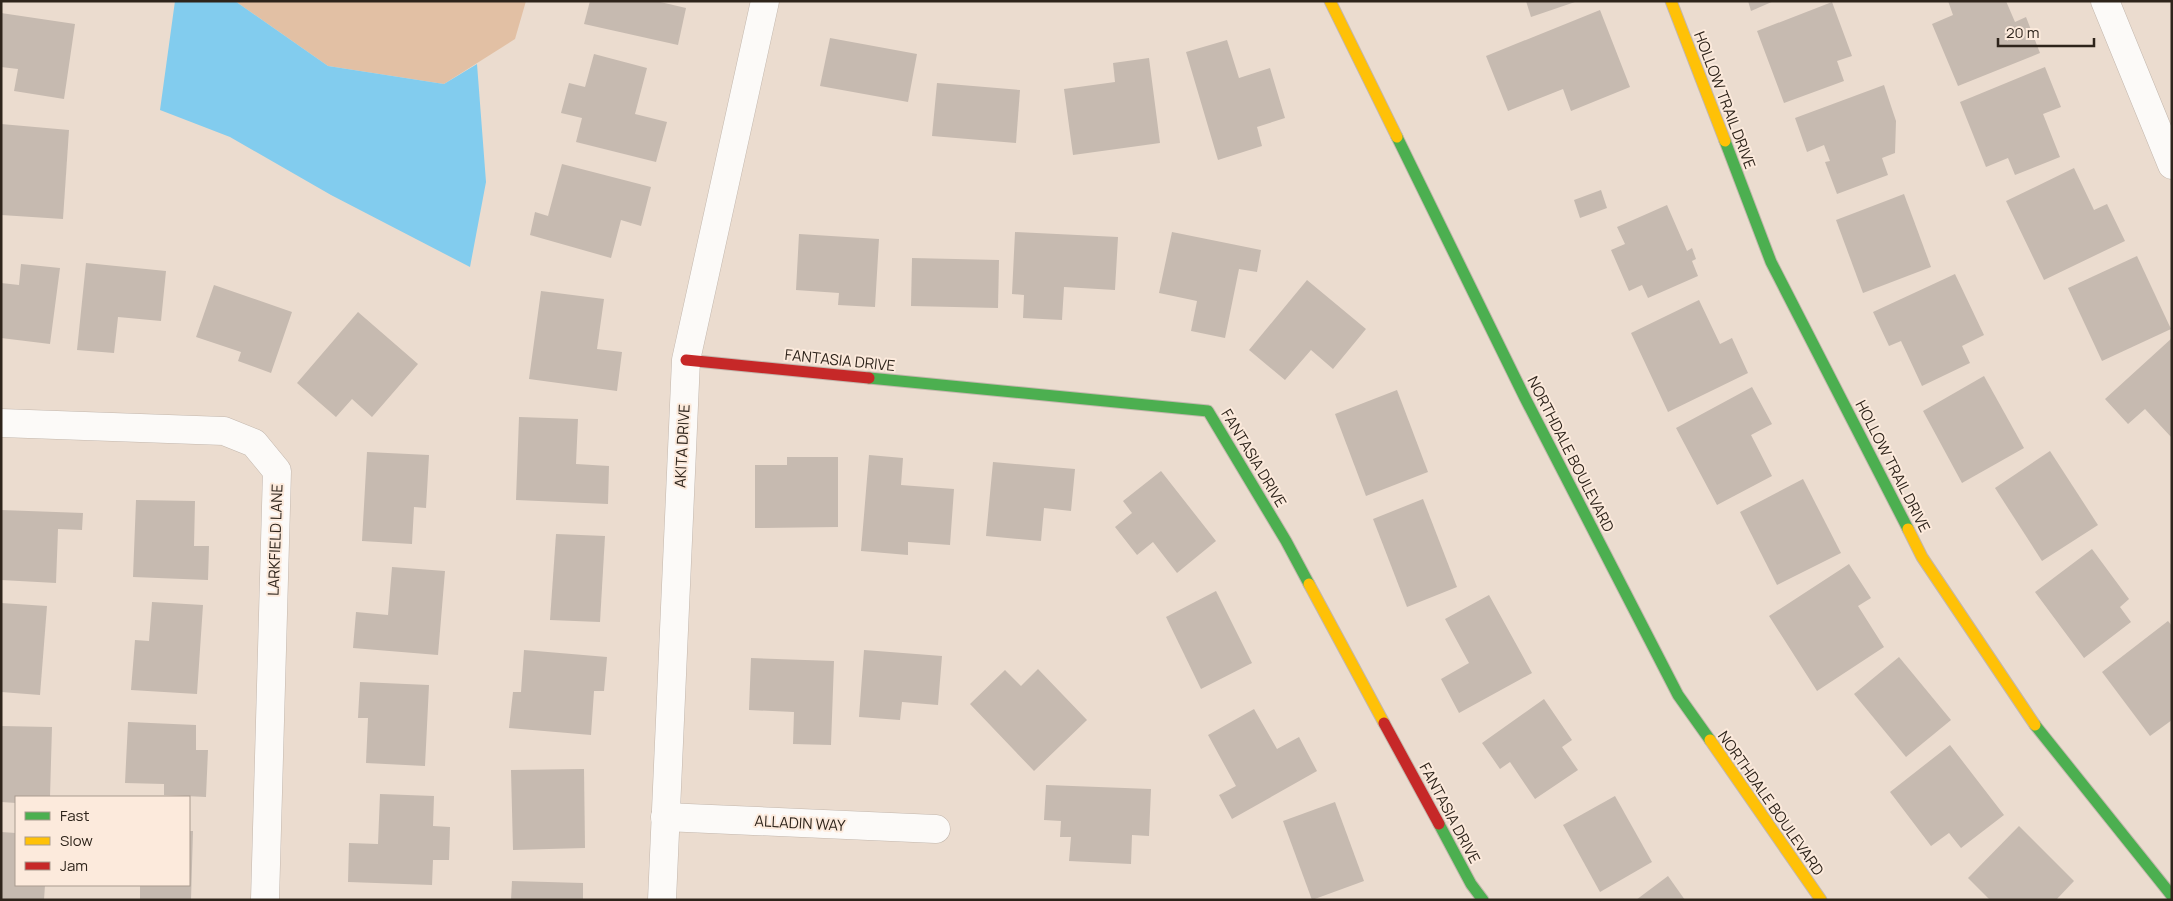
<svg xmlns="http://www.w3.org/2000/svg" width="2173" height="901" viewBox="0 0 2173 901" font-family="Manrope,sans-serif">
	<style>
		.green { fill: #e2c0a4 }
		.water { fill: #82ccee }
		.building { fill: #c6bab0 }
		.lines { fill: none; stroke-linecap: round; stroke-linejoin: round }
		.street-casing { stroke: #c3b7ad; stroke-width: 29 }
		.fast-casing { stroke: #c3b7ad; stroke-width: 13 }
		.slow-casing { stroke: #c3b7ad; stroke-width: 13 }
		.jam-casing { stroke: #c3b7ad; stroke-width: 13 }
		.street { stroke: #fcfaf8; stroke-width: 28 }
		.fast { stroke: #4caf50; stroke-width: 11 }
		.slow { stroke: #ffc107; stroke-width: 11 }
		.jam { stroke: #c62828; stroke-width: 11 }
		.labels { text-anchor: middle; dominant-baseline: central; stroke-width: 4; stroke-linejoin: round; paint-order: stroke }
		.street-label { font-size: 15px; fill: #2e241b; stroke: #fceadc }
	</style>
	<rect width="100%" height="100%" fill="#ebdccf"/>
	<path class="green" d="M235,1H526L515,39L444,84L328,66Z"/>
	<path class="water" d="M175,1H235L328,66L444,84L477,64L486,182L470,267L331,195L230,137L160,110Z"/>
	<g class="building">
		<path d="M590,1H656L686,8L678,45L584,24Z"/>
		<path d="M1526,1H1575V2L1531,17Z"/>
		<path d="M1748,1H1774L1751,11Z"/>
		<path d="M1948,1H2006L2015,22L2026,17L2040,53L1958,86L1932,24L1953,15Z"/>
		<path d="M1832,2L1852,56L1837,61L1844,81L1784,103L1757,31Z"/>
		<path d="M1600,10L1630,87L1571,111L1563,89L1508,111L1486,56Z"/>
		<path d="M1,13L75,24L64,99L14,91L18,69L1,67Z"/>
		<path d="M830,38L917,54L908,102L820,86Z"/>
		<path d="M1227,40L1239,78L1270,68L1285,118L1257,127L1262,146L1218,160L1186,52Z"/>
		<path d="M594,54L647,68L635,114L667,122L656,162L576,142L582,118L561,113L569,83L585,87Z"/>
		<path d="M1149,58L1160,143L1073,155L1064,89L1115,82L1113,63Z"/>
		<path d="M2045,67L2061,107L2043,114L2060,157L2015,175L2008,158L1986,167L1960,102Z"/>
		<path d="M937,83L1020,90L1016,143L932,136Z"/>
		<path d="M1884,85L1896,121L1895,153L1882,158L1888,175L1837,194L1825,162L1830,161L1824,145L1807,152L1795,118Z"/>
		<path d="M1,124L69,130L63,219L1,215Z"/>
		<path d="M562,164L651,187L641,226L621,220L611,258L530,235L535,212L548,216Z"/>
		<path d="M2074,168L2094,210L2107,204L2125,241L2044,280L2006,201Z"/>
		<path d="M1601,190L1607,208L1580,218L1574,200Z"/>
		<path d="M1904,194L1931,267L1863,293L1836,220Z"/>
		<path d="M1667,205L1687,251L1692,248L1696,259L1692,261L1698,276L1648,298L1642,285L1629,291L1611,250L1625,244L1617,227Z"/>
		<path d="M1015,232L1118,237L1115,290L1064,287L1062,320L1023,318L1024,295L1012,294Z"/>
		<path d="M1172,232L1261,250L1257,272L1239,269L1225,338L1191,331L1197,301L1159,293Z"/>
		<path d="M799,234L879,239L875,307L838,305L839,293L796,290Z"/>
		<path d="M2137,256L2171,329L2102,361L2068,288Z"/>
		<path d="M912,258L999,260L998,308L911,306Z"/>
		<path d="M86,263L166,271L161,321L118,317L114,353L77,350Z"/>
		<path d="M21,264L60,268L50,344L1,338V283L19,285Z"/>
		<path d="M1955,274L1984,335L1962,346L1970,363L1922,386L1901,341L1889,346L1873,312Z"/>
		<path d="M1307,280L1366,329L1333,369L1311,350L1285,380L1249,350Z"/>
		<path d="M214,285L292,312L271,373L238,361L241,352L196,337Z"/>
		<path d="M541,291L604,299L597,349L622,352L617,391L529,379Z"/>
		<path d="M1699,300L1720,344L1732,338L1748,373L1668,412L1631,333Z"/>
		<path d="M358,312L418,364L372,417L352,399L336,417L297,383Z"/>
		<path d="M2172,338V438L2145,409L2128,424L2105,399Z"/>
		<path d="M1984,376L2024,448L1962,483L1923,411Z"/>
		<path d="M1752,387L1772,424L1751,435L1772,476L1717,505L1676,428Z"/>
		<path d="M1397,390L1428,472L1366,496L1335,414Z"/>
		<path d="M519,417L578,419L576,464L609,466L608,504L516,500Z"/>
		<path d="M2050,451L2098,525L2042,561L1995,488Z"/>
		<path d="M367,452L429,455L426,508L414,507L412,544L362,541Z"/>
		<path d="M869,455L903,458L901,485L954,489L950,545L908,542V555L861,551Z"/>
		<path d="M787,457H838V527L755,528V465H787Z"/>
		<path d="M993,462L1075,469L1071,511L1044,508L1041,541L986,536Z"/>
		<path d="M1161,471L1216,541L1177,573L1153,542L1137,555L1115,527L1132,513L1123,501Z"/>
		<path d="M1803,479L1841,553L1777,585L1740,512Z"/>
		<path d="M1423,499L1457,587L1407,607L1373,519Z"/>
		<path d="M136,500L195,501L194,546H209L208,580L133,577Z"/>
		<path d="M1,510L83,513L82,530L58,529L56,583L1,580Z"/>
		<path d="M556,534L605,536L600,622L550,620Z"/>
		<path d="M2092,549L2129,599L2120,607L2131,622L2084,658L2035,592Z"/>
		<path d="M1849,564L1871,598L1858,606L1884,647L1817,691L1769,616Z"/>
		<path d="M392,567L445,571L438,655L353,648L356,612L388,615Z"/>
		<path d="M1216,591L1252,663L1201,689L1166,617Z"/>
		<path d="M1489,595L1532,673L1459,713L1441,679L1469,663L1445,619Z"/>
		<path d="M152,602L203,605L197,694L131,690L135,640L149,641Z"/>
		<path d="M1,603L47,606L40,695L1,692Z"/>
		<path d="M2168,621L2172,626V720L2150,736L2102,672Z"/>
		<path d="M524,650L607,657L604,691H594L591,735L509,728L513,692H521Z"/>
		<path d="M864,650L942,656L938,705L902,702L900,720L859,717Z"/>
		<path d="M1899,657L1951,720L1906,757L1854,694Z"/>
		<path d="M751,658L834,661L831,745L793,744L794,712L749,710Z"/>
		<path d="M1038,669L1087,720L1034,771L970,704L1005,670L1021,686Z"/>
		<path d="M360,682L429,685L425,766L366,763L368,718H358Z"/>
		<path d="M1544,699L1572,740L1562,747L1578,770L1535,799L1510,762L1500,769L1482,743Z"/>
		<path d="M1254,709L1277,749L1299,737L1317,771L1232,819L1219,795L1236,786L1208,735Z"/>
		<path d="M128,722L196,725V750H208L206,797L164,795V784L125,783Z"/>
		<path d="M1,726L52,727L50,797H16V803L1,802Z"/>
		<path d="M1950,745L2004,815L1961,848L1949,833L1931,846L1890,792Z"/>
		<path d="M584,769L585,848L513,850L511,770Z"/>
		<path d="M1046,785L1151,789L1149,836L1132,835L1131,864L1069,861L1071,837H1060L1061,821L1044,820Z"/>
		<path d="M380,794L434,796L433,826L450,827L449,860H433L432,885L348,882L349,843L378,844Z"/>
		<path d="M1615,796L1652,862L1600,892L1563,825Z"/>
		<path d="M1335,802L1364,881L1312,900L1283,821Z"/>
		<path d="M2019,826L2074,881L2056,900H1990L1968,878Z"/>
		<path d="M189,831H193L191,900H140V885H189Z"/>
		<path d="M1,832L16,833V885H45L44,900H1Z"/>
		<path d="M1668,876L1685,900H1636Z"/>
		<path d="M512,881L583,883V900H511Z"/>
	</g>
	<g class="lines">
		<defs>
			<g id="street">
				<path d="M2105,1L2172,165"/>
				<path d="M1,423L224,431L254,443L277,471L265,900"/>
				<path d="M665,817L936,829"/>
				<path d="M662,900L686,360L765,1"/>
			</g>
			<g id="fast">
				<path d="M1397,137L1525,398L1678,695L1710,740"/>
				<path d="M1725,141L1771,262L1908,529"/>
				<path d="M869,378L1208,411L1286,541L1309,584"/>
				<path d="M2035,725L2172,896"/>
				<path d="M1439,824L1471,884L1483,900"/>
			</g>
			<g id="slow">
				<path d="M1330,1L1397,137"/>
				<path d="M1671,1L1725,141"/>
				<path d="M1908,529L1922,557L2035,725"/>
				<path d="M1309,584L1384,723"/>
				<path d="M1710,740L1821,900"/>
			</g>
			<g id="jam">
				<path d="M686,360L869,378"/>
				<path d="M1384,723L1439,824"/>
			</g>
		</defs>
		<use href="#street" class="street-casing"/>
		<use href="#fast" class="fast-casing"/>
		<use href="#slow" class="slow-casing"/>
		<use href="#jam" class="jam-casing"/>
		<use href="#street" class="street"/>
		<use href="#fast" class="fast"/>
		<use href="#slow" class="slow"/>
		<use href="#jam" class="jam"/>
	</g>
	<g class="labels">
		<g class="street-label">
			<text transform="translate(1725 100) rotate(69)">HOLLOW TRAIL DRIVE</text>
			<text transform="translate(840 360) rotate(6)">FANTASIA DRIVE</text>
			<text transform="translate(682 446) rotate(-87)">AKITA DRIVE</text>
			<text transform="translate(1571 454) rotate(63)">NORTHDALE BOULEVARD</text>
			<text transform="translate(1254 458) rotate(59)">FANTASIA DRIVE</text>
			<text transform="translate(1893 466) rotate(63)">HOLLOW TRAIL DRIVE</text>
			<text transform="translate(275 540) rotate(-88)">LARKFIELD LANE</text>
			<text transform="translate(1771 803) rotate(55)">NORTHDALE BOULEVARD</text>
			<text transform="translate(1450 813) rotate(62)">FANTASIA DRIVE</text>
			<text transform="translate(800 823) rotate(3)">ALLADIN WAY</text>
		</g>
	</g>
	<rect width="2173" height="901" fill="none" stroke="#2e241b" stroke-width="5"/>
	<rect x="15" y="796" width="175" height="90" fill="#fceadc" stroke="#aa9b8f"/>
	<rect x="25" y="812" width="25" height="8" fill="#4caf50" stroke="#aa9b8f"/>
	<text x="60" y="821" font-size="15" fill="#2e241b">Fast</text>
	<rect x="25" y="837" width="25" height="8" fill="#ffc107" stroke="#aa9b8f"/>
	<text x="60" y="846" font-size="15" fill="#2e241b">Slow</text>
	<rect x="25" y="862" width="25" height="8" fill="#c62828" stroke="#aa9b8f"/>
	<text x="60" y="871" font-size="15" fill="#2e241b">Jam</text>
	<path d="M1998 38v8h96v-8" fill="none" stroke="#2e241b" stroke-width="2.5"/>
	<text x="2006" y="38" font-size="15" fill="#2e241b" stroke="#fceadc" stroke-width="4" paint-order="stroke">20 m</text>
</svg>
